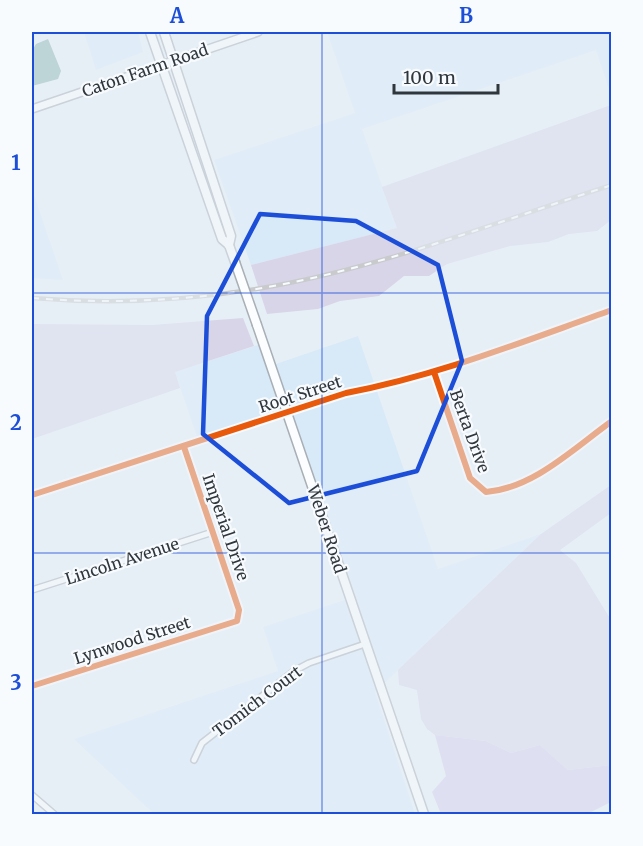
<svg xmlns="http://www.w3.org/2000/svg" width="643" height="846" viewBox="0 0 643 846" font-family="Merriweather,serif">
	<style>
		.built { fill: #d8e9f8 }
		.green { fill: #d8d5e9 }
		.forest { fill: #d3cde8 }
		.water { fill: #89b5b1 }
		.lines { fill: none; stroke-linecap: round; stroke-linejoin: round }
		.minor-casing { stroke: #a8afb5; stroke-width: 8 }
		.tertiary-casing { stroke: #a8afb5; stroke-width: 10 }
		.secondary-casing { stroke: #a8afb5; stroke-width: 11 }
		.minor { stroke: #fbfdfe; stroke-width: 5 }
		.tertiary { stroke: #fbfdfe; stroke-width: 7 }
		.secondary { stroke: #fbfdfe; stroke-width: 8 }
		.rail-casing { stroke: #c8cacc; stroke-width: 4.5 }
		.rail { stroke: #f7fbfe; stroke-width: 2; stroke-dasharray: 7; stroke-linecap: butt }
		.secondary-bridge-casing { stroke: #a8afb5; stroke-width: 11; stroke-linecap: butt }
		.secondary-bridge { stroke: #fbfdfe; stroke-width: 8 }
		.cycleway-casing { stroke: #f7fbfe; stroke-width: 10 }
		.cycleway { stroke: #e8590c; stroke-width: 6 }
		.marked { fill: none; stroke: #1d4ed8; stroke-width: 4.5; stroke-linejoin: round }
		.grid { fill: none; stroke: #1d4ed8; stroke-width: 1.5; stroke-opacity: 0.55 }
		.labels { text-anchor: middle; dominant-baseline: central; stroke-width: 4.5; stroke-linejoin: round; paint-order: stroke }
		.street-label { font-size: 16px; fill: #2f363c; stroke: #f7fbfe }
		.neatline { fill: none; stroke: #1d4ed8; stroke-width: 2 }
		.grid-label { font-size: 20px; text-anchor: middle; font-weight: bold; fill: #1d4ed8 }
	</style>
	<rect width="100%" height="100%" fill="#e7eff6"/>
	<g class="built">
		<path d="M84,32H138L143,52L96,70Z"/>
		<path d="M327,32H611V95L596,50L362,129L397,228L251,265L214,160L355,113Z"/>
		<path d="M32,189L63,280L32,278Z"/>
		<path d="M358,336L438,569L541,534L375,692L415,814H154L74,739L278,671L263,627L351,598L273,365Z"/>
		<path d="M261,344L285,411L198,440L175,372Z"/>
	</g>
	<g class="green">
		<path d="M611,105V220L597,231L569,234L548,242L510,246L447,264L429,276H404L379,296L340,301L318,309L267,314L251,265L397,228L382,187Z"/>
		<path d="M243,318L254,346L175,372L180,388L32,439V324L152,325Z"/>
		<path d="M611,485V513L560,550L576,563L611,620V765L568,770L540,745L511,753L486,741L435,735L427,729L421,719L417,690L399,685L398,670L541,534Z"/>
	</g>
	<path class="forest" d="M435,735L486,741L511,753L540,745L568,770L611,765V802L587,814H441L432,792L446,776Z"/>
	<path class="water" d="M48,39L61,71L58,79L32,86L33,49L36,44Z"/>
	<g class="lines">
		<defs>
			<g id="minor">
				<path d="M434,372L470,478L486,492C534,488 574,448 612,421"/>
				<path d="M32,495L346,393C437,376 524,341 612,310"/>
				<path d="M32,590L213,532"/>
				<path d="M32,686L237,621L239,610L184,447"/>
				<path d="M194,760L202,743L294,671L309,663L365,644"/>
				<path d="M32,795L54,814"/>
			</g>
			<path id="tertiary" d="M32,109L258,32"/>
			<g id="secondary">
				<path d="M150,32L222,239L229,245L235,262"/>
				<path d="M164,32L231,236L229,245"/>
				<path d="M257,325L424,814"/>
			</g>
		</defs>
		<use href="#minor" class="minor-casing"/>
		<use href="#tertiary" class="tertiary-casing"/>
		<use href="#secondary" class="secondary-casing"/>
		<use href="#minor" class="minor"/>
		<use href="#tertiary" class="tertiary"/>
		<use href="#secondary" class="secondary"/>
		<defs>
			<path id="rail" d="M32,298C117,305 205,300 289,283C399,261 505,219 612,185"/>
		</defs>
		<use href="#rail" class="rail-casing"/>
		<use href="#rail" class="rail"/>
		<defs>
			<path id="secondary-bridge" d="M235,262L257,325"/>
		</defs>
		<use href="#secondary-bridge" class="secondary-bridge-casing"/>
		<use href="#secondary-bridge" class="secondary-bridge"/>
		<defs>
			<g id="cycleway">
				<path d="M434,372L470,478L486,492C534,488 574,448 612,421"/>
				<path d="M32,495L346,393C437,376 524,341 612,310"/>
				<path d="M32,686L237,621L239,610L184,447"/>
			</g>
		</defs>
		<use href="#cycleway" class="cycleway-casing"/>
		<use href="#cycleway" class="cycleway"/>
	</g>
	<path d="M0 0H643V846H0ZM260,214L356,221L438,265L462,361L417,471L289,503L203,434L207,316Z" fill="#e7eff6" fill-opacity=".55" fill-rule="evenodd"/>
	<path class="marked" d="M260,214L356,221L438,265L462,361L417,471L289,503L203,434L207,316Z"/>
	<path class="grid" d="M322,32V814M32,293H612M32,553H612"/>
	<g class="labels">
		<g class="street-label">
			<text transform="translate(145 70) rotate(-19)">Caton Farm Road</text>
			<text transform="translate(300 394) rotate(-18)">Root Street</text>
			<text transform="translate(470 431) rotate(70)">Berta Drive</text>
			<text transform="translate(226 527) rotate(71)">Imperial Drive</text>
			<text transform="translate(327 529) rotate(72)">Weber Road</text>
			<text transform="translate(122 561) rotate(-18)">Lincoln Avenue</text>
			<text transform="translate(132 640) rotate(-18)">Lynwood Street</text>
			<text transform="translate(257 701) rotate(-37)">Tomich Court</text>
		</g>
	</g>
	<rect width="643" height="846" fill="none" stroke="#f7fbfe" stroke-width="66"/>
	<path d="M394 84v9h104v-9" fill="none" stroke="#2f363c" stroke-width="3"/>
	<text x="403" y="84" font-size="18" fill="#2f363c" stroke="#f7fbfe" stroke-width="4.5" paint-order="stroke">100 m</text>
	<rect x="33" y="33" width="577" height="780" class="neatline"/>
	<g class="grid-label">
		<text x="177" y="23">A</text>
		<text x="466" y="23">B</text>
		<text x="16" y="170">1</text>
		<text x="16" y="430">2</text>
		<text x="16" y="690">3</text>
	</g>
</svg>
